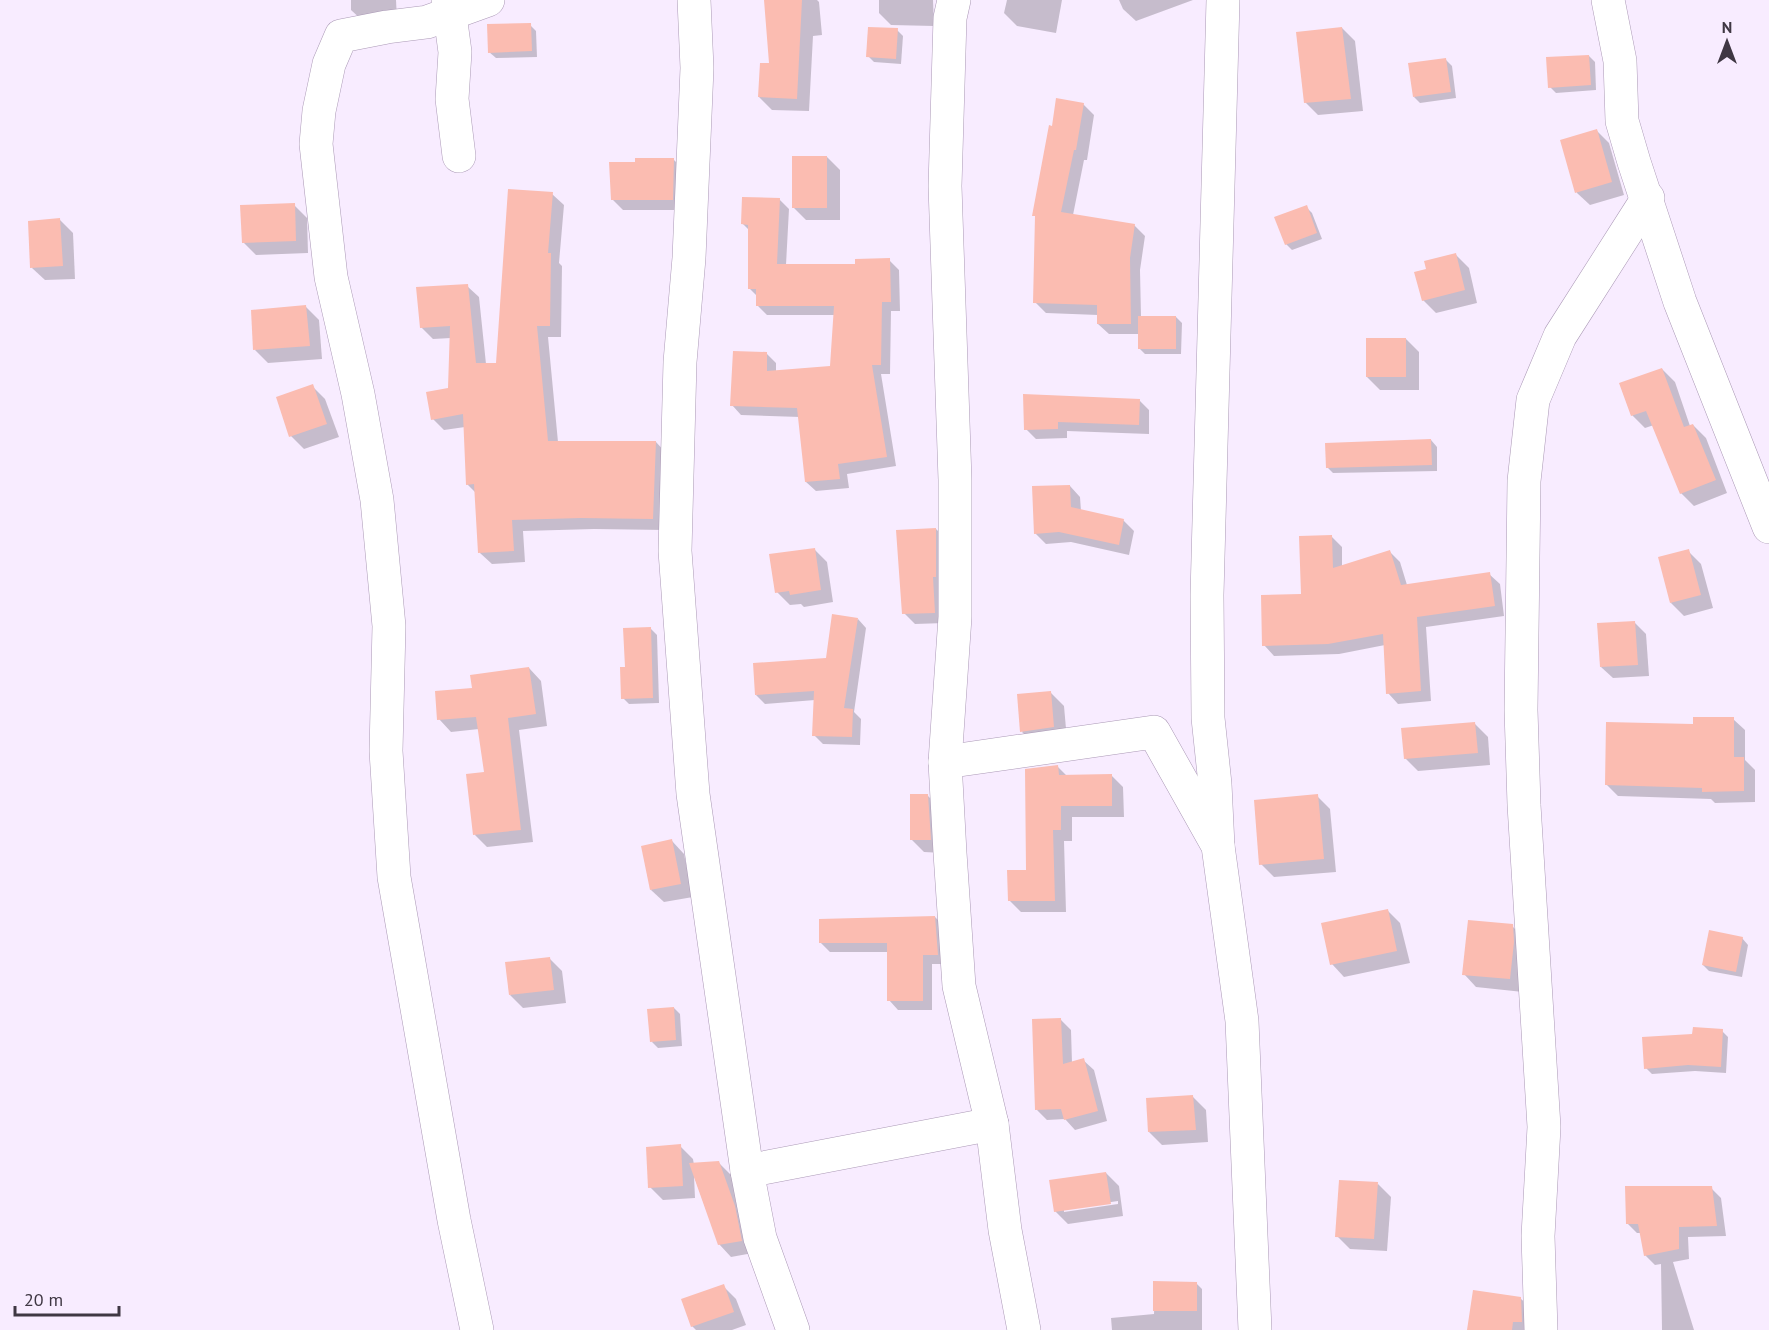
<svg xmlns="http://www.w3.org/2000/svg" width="1769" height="1330" viewBox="0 0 1769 1330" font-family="'PT Sans',sans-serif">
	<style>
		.shadow { fill: #0003; fill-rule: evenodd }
		.building { fill: #fbbcb1 }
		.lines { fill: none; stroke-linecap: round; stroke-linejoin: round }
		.minor-casing { stroke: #ab99b6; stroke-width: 34 }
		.minor { stroke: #fff; stroke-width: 33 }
	</style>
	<rect width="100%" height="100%" fill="#f8ecff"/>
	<g class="shadow">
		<path d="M351,0H396L397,19L363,21L351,10Z"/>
		<path d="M766,0H817L819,2L822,35L813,36L809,111L772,110L759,97L771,65Z"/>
		<path d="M879,0H933L934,26L891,25L879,13Z"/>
		<path d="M1007,0H1062L1056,33L1017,26L1004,13Z"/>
		<path d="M1119,0H1193L1136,21L1123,9Z"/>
		<path d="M530,25L536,31L537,57L496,58L489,52Z"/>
		<path d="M1342,28L1355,41L1363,111L1318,115L1305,102Z"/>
		<path d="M897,30L903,36L901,64L874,62L868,56Z"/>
		<path d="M1589,56L1595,62L1596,90L1556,93L1550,87Z"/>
		<path d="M1446,60L1452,66L1456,98L1420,103L1414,97Z"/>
		<path d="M1083,104L1094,115L1087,160H1084L1073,215L1134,225L1145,236L1140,270L1141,317H1176L1182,323L1181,354H1145L1139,348V334H1109L1098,324V315L1046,313L1035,302L1037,218L1034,215L1053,128Z"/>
		<path d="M1596,130L1609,143L1624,195L1590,205L1577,193L1562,141Z"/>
		<path d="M827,157L840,170V220H806L793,207Z"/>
		<path d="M674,160L685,171L683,210H623L612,199Z"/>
		<path d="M552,194L564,205L559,263L562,266L561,337H548L558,442H656L667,454L665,530L594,529L523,531L525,562L492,564L480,553L476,493L467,484L465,427L444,430L433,419L449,389L451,338L433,339L421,327L467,286L479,297L486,364H497Z"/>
		<path d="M779,199L789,209L786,265H856L889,260L899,270L900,311H891L890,374H881L896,466L847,474L849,488L816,491L806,482L800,417L741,415L732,405L767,354L776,363V371L831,367L835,315H767L758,306V297L750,289V231L743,224Z"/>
		<path d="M294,205L307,218L308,253L256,255L243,242Z"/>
		<path d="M1306,207L1312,213L1322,239L1292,250L1286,244Z"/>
		<path d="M60,220L73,233L75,279L45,280L32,268Z"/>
		<path d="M1456,255L1469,268L1477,303L1436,313L1423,300L1428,270Z"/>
		<path d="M306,307L319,320L322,359L268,363L255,350Z"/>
		<path d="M1406,339L1419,352V390H1380L1367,377Z"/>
		<path d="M1662,369L1675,382L1690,426L1693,425L1706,438L1727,493L1694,506L1681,493L1654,425L1645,428L1632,415Z"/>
		<path d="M312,386L325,399L339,437L304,449L291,436Z"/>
		<path d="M1140,401L1149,410V434L1067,431V438L1036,439L1026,429Z"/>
		<path d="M1431,440L1437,447V471L1333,473L1327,467Z"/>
		<path d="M1070,486L1080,497L1081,511L1123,520L1134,531L1129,555L1071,542L1046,544L1035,533Z"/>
		<path d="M936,529L947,540L945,623L915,624L904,613Z"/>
		<path d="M1331,536L1342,547V567L1390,552L1400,562L1407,585L1489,574L1500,584L1504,616L1426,627L1431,701L1398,704L1388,693L1385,645L1339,654L1274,656L1264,645L1303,596Z"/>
		<path d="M814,549L827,562L833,602L804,607L801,604L790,605L777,592Z"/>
		<path d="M1688,551L1701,564L1713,608L1684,616L1671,603Z"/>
		<path d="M858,619L866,628L854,712L861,719L860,745L823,744L814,735L815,700L765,704L756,695L827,659Z"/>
		<path d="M1634,622L1646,634L1649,676L1613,678L1601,667Z"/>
		<path d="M650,628L657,635L659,703L629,704L623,698L627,668Z"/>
		<path d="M529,668L541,681L547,726L519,730L533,842L487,847L475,835L485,773L479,729L451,732L439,719L474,689Z"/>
		<path d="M1051,693L1064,706L1067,740L1035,744L1022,732Z"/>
		<path d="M1733,719L1745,730V760L1755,770V802L1715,803L1711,799L1618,796L1606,784L1695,726Z"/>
		<path d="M1475,724L1488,737L1490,765L1418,771L1405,758Z"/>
		<path d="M1057,766L1067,776L1111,775L1123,787L1124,817H1072V841H1064L1066,912H1021L1009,900L1027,872Z"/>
		<path d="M927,795L940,808L943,853L924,852L911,839Z"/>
		<path d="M1317,796L1330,809L1336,872L1274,877L1261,864Z"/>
		<path d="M672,841L684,854L693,897L664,902L651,890Z"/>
		<path d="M1387,910L1400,923L1410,963L1344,977L1332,964Z"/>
		<path d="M935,917L944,926L947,964H932V1010H898L889,1000V952H830L820,942Z"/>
		<path d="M1512,926L1525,939L1523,992L1476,987L1464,974Z"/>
		<path d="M1742,938L1748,945L1742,977L1709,971L1703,965Z"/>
		<path d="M549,958L562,971L566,1003L523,1008L510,995Z"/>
		<path d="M674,1008L680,1014L682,1046L658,1048L652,1042Z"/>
		<path d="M1061,1020L1071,1030L1072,1063L1083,1060L1094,1070L1107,1121L1075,1130L1065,1119L1047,1120L1037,1110Z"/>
		<path d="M1722,1031L1728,1037L1726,1073L1695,1071L1652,1074L1646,1068L1694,1036Z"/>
		<path d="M1193,1097L1206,1110L1208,1142L1162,1145L1149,1132Z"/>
		<path d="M680,1146L693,1159L694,1165L719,1163L731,1175L746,1220L753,1253L731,1257L719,1244L694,1176L695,1198L663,1200L650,1187Z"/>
		<path d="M1106,1173L1119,1186L1123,1216L1068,1224L1055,1211ZM1118,1201V1204L1064,1212V1209Z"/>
		<path d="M1378,1184L1391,1197L1387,1251L1350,1249L1337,1236Z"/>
		<path d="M1711,1188L1721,1198L1726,1236L1688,1237L1689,1259L1673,1262L1694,1330H1662L1661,1264L1655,1265L1645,1255L1642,1233H1637L1627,1223Z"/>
		<path d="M1155,1282L1196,1283L1202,1289V1330H1112L1111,1318L1154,1314Z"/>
		<path d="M723,1286L736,1299L746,1325L732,1330H696L692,1326Z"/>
		<path d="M1520,1298L1534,1311V1330H1468Z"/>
	</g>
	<g class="building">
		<path d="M764,0H802L797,99L758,97L760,63H769Z"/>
		<path d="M531,23L532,51L488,53L487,24Z"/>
		<path d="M868,27L898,28L896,59L866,57Z"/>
		<path d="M1342,27L1351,99L1304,103L1296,32Z"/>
		<path d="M1589,55L1591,85L1548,88L1546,57Z"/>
		<path d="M1446,58L1451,92L1413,97L1408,63Z"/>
		<path d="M1056,98L1084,103L1076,150H1074L1061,212L1135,224L1130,258L1131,324H1097V305L1033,303L1035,216H1032L1049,125L1052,126Z"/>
		<path d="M1597,129L1612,182L1575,193L1560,140Z"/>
		<rect x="792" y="156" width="35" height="52"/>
		<path d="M635,158H674L673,200H611L609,162H635Z"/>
		<path d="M508,189L553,192L548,253H551L550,326H537L548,441H656L653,519L581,518L512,520L514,551L478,553L474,484L466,485L463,414L431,420L426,392L448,388L450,326L420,328L416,287L468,284L476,363H496Z"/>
		<path d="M742,197L780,198L777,264H855V259L890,258L891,302H882L881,365H872L887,457L838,464L840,479L805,482L797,408L730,406L733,351L767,352V371L830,366L834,306H756V289H748V225L741,224Z"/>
		<path d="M295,203L296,241L242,243L240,205Z"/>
		<path d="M1307,205L1317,233L1285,245L1274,217Z"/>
		<path d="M60,218L63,266L30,268L28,221Z"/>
		<path d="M1456,253L1465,290L1422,301L1414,272L1426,269L1424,261Z"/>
		<path d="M306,305L310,346L253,350L251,310Z"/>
		<rect x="1138" y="316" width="38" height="33"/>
		<rect x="1366" y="338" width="40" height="39"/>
		<path d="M1662,368L1684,427L1693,424L1716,480L1680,494L1646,411L1631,416L1619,383Z"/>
		<path d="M313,384L327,424L289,437L276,397Z"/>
		<path d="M1023,394L1140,399L1139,425L1058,422V429L1024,430Z"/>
		<path d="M1431,439L1432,465L1326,468L1325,443Z"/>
		<path d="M1070,485L1071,507L1124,519L1119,545L1059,532L1034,534L1032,486Z"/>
		<path d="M936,528V577H933L935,613L902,614L896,530Z"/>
		<path d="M1332,535L1333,568L1390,550L1401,585L1490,572L1495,606L1417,617L1421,691L1386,694L1383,634L1328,644L1262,646L1261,595L1301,594L1299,536Z"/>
		<path d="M815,548L821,590L790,595L789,591L775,593L769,554Z"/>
		<path d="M1689,549L1701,595L1670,603L1658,557Z"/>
		<path d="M832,614L858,618L844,708L853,709L852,737L812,736L814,691L755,695L753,663L826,658Z"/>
		<path d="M1635,621L1638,665L1600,667L1597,623Z"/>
		<path d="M651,627L653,698L621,699L620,667H625L623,628Z"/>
		<path d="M529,667L536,714L508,718L521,830L473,835L466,774L484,772L476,717L437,720L435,691L472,688L470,675Z"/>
		<path d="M1051,691L1054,727L1020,732L1017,694Z"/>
		<path d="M1693,717H1734V757H1744V791L1702,792V788L1605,785L1606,722L1693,724Z"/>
		<path d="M1475,722L1478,753L1404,759L1401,728Z"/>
		<path d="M1058,765L1059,775L1112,774V806H1061V830H1053L1055,901H1008L1007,870H1026L1025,769Z"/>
		<path d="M910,794H928L931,840H910Z"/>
		<path d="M1318,794L1324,859L1259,865L1254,800Z"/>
		<path d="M672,839L681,884L650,890L641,846Z"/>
		<path d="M1388,909L1397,951L1330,965L1321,923Z"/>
		<path d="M935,916L938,955H923V1001H887V943H819V919Z"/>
		<path d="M1468,920L1513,924L1514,942L1510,979L1462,975Z"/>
		<path d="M1709,930L1743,937L1736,972L1702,965Z"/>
		<path d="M550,957L554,990L509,995L505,962Z"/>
		<path d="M674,1007L676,1040L650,1042L647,1009Z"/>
		<path d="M1061,1018L1063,1064L1084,1058L1098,1111L1064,1120L1061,1109L1035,1110L1032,1019Z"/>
		<path d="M1693,1027L1723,1029L1721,1067L1688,1065L1644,1069L1642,1037L1692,1034Z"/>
		<path d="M1193,1095L1196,1130L1148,1132L1146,1098Z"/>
		<path d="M681,1144L683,1186L648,1188L646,1147Z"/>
		<path d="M719,1161L735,1206L742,1241L718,1245L689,1163Z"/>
		<path d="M1106,1172L1111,1204L1054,1212L1049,1180Z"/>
		<path d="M1339,1180L1378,1182L1374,1239L1335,1237Z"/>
		<path d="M1625,1186H1712L1717,1226L1679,1227V1249L1644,1256L1638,1224H1626Z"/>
		<path d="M1153,1281L1197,1282V1311H1153Z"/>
		<path d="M724,1284L734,1312L691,1327L681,1299Z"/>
		<path d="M1473,1290L1521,1297L1522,1322H1513L1512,1330H1467Z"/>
	</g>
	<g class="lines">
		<defs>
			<g id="minor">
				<path d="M448,0L455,52L452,99L459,156"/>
				<path d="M694,0L697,68L689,258L680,362L675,551L688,727L693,794L747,1171L760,1238L793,1330"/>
				<path d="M954,0L950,18L945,186L955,480V617L945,762L950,853L959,986L992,1124L1005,1230L1024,1330"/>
				<path d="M1608,0L1620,61L1622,121L1634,162L1680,302L1769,527"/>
				<path d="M945,762L1154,732L1218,846L1242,1021L1255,1330"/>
				<path d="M1218,846L1215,784L1208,718L1207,595L1223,0"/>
				<path d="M747,1171L992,1124"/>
				<path d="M477,1330L454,1220L394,877L386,751L389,626L377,500L358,394L331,277L316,144L319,111L329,64L341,36L387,27L427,22L488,0"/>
				<path d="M1541,1330L1538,1236L1544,1127L1524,805L1521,710L1524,481L1533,400L1560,336L1648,198"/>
			</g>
		</defs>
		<use href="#minor" class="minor-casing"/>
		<use href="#minor" class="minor"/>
	</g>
	<g transform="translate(1727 42)" stroke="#f8ecff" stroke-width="4.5" paint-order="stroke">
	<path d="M0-4.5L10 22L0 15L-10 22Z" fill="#3f3743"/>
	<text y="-9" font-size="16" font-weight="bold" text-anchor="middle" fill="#3f3743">N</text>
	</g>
	<path d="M15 1306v9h104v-9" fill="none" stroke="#3f3743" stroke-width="3"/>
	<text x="24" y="1306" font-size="18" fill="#3f3743" stroke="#f8ecff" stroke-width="4.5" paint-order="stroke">20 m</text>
</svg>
